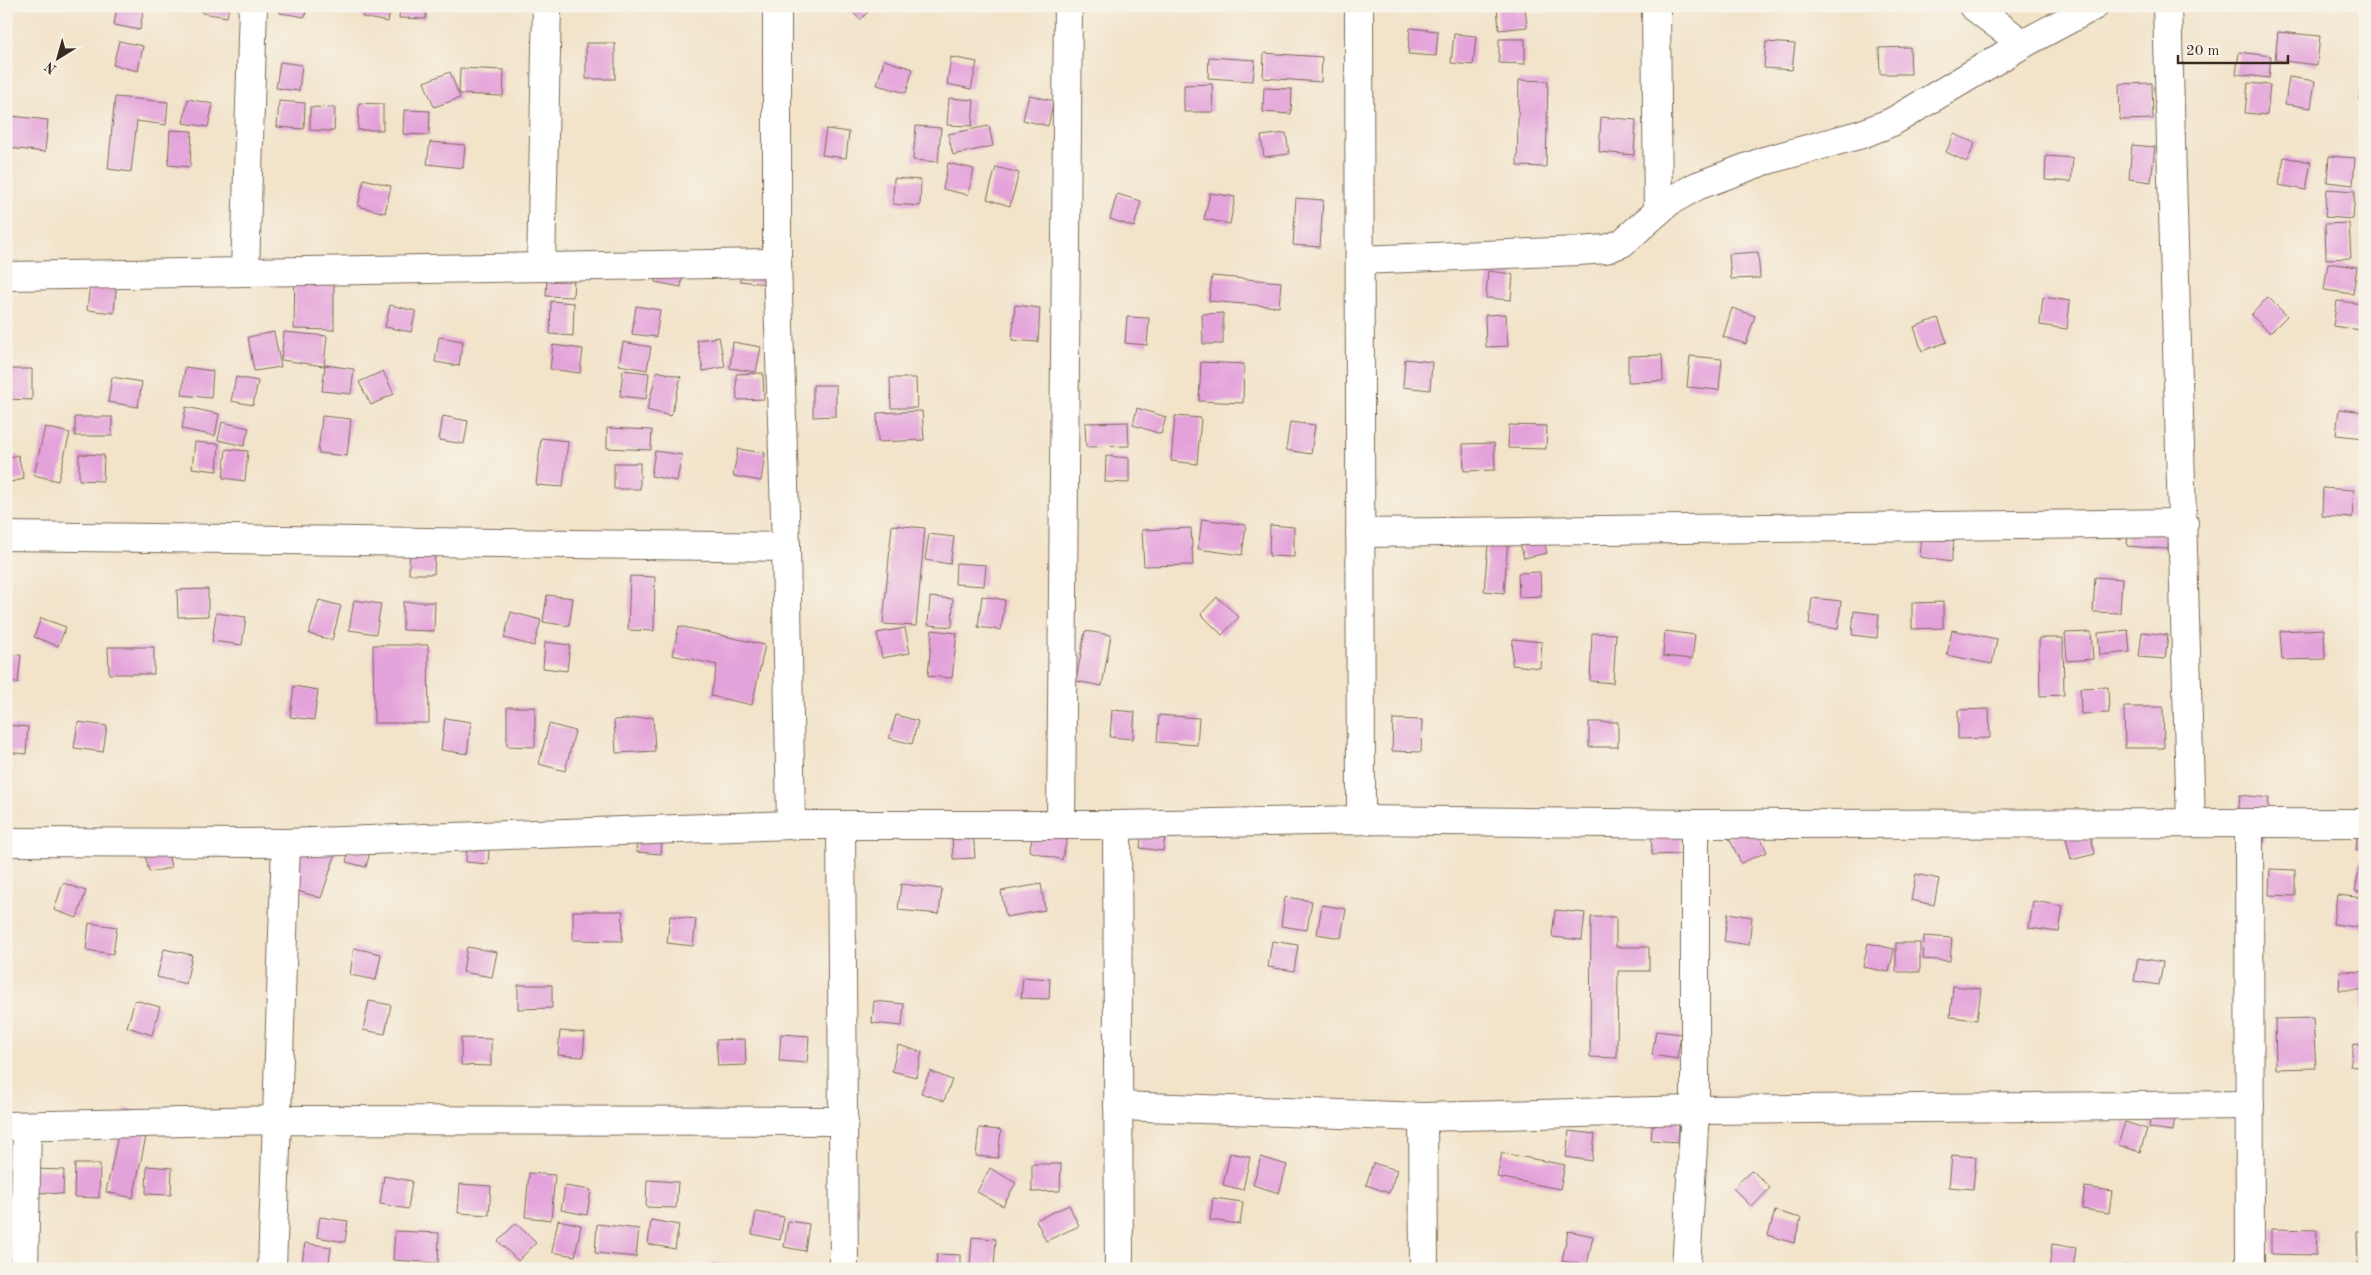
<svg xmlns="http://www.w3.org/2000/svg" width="2371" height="1275" viewBox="0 0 2371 1275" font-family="'Old Standard TT',serif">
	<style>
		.building { fill: #e4a2da }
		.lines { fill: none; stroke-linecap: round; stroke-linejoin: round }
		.minor-casing { stroke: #7b6b5a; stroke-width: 30 }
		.minor { stroke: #fff; stroke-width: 28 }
	</style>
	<rect width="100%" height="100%" fill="#f7f3e8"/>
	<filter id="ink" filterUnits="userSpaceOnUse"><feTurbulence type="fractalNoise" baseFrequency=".02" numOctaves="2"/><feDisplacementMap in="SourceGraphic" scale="10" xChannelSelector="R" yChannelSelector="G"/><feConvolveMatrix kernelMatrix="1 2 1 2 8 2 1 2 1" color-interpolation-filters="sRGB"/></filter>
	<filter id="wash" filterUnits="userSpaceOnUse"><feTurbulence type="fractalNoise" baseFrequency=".0096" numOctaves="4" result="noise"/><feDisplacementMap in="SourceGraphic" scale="20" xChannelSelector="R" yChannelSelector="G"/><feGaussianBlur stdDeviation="1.12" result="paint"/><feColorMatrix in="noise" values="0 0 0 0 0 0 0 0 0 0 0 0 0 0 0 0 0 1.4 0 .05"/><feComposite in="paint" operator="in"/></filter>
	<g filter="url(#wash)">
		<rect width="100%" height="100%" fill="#f2e3c9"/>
		<g id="blocks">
			<g class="building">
				<path d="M117,6H144L140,30L114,25Z"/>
				<path d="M203,6H229L227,17L202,13Z"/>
				<path d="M281,6H307L305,17L280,13Z"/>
				<path d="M364,6H391L388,22L362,17Z"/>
				<path d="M400,6H426V19L399,18Z"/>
				<path d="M847,6H874L860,20Z"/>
				<path d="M1216,6H1247L1246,11L1216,8Z"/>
				<path d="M1497,6H1525L1527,27L1499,30Z"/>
				<path d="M1410,28L1438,31L1436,56L1408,54Z"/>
				<path d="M2278,32L2320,36L2317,65L2275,60Z"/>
				<path d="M1454,34L1476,36L1473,65L1451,63Z"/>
				<path d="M1499,39H1525V64L1499,63Z"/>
				<path d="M119,41L143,46L138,71L113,65Z"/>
				<path d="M1766,42L1795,44L1792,70L1764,68Z"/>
				<rect x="586" y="43" width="29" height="36"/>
				<path d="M1910,47L1911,74H1880L1879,48Z"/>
				<path d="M2239,52L2271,56L2269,78L2236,74Z"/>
				<path d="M1264,53L1322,57L1321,82L1263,78Z"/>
				<path d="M951,57L977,62L971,89L947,84Z"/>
				<path d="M1209,57L1255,60L1253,81L1208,78Z"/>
				<path d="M884,60L913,69L906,93L877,85Z"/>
				<path d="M280,62L302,65L299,91L276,88Z"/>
				<path d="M460,68L504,70L503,96L459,94Z"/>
				<path d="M450,72L460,98L434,107L424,82Z"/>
				<path d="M2362,73H2365V99H2359Z"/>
				<path d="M2289,77L2315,81L2311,108L2285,104Z"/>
				<path d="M1519,80L1548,81L1546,167L1517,166Z"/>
				<path d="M2152,83L2153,119L2120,120L2119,84Z"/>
				<path d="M2248,83L2270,85L2267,115L2245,113Z"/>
				<path d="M1212,84L1213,112H1184V85Z"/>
				<path d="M1264,88L1292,89L1291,114L1263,112Z"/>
				<path d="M1029,95L1054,101L1048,126L1023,120Z"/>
				<path d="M115,97L168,102L166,125L137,121L131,172L108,169Z"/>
				<path d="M949,98L974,100L972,126L947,125Z"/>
				<path d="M188,99L213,104L208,127L183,123Z"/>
				<path d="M279,101L305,103L304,129L277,127Z"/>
				<path d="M359,103L383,104V130H358Z"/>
				<path d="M310,107L335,108L334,131L310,130Z"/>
				<path d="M404,110L430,111L429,135L403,134Z"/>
				<path d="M12,116L48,120L45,152L9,148Z"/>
				<path d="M1601,117L1636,120L1634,155L1599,152Z"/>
				<path d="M916,126L941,128L938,162L913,160Z"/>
				<path d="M989,126L993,146L953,155L948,134Z"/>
				<path d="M826,129L849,132L846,158L822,155Z"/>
				<path d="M170,130L192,131L190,167L168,165Z"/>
				<path d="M1286,133L1289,154L1264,157L1261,136Z"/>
				<path d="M1954,134L1975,143L1967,162L1946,152Z"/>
				<path d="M430,142L465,145L463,168L427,164Z"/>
				<path d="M2132,145L2155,147L2151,182L2129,179Z"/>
				<path d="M2046,156L2073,158L2071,182L2045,180Z"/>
				<path d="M2329,156L2355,158L2353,185L2327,182Z"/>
				<path d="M2284,157L2311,162L2306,190L2279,185Z"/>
				<path d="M948,163L974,169L968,195L943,189Z"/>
				<path d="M996,167L1019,173L1010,206L987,199Z"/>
				<path d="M894,178L921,180L920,206L893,204Z"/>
				<path d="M364,179L391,186L385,213L358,206Z"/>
				<path d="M2327,189L2355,191L2353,219L2325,217Z"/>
				<path d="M1210,193L1235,197L1230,224L1204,219Z"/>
				<path d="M1117,194L1141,201L1134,227L1110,219Z"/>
				<path d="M1296,198L1323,200L1320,247L1293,245Z"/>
				<path d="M2349,223L2351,258L2326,259L2325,224Z"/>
				<path d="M1758,252L1760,278L1731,279L1729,254Z"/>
				<path d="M743,256L769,259L766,284L740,281Z"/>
				<path d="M659,257L685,261L681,287L655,282Z"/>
				<path d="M548,259L575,261L573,297L546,296Z"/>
				<path d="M2328,263L2357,267L2353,294L2324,290Z"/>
				<path d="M295,266H334V330L294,329Z"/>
				<path d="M1488,271L1513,274L1511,300L1486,298Z"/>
				<path d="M91,275L117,278L114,313L87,310Z"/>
				<path d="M1212,276L1281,282L1279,307L1209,301Z"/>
				<path d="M2043,297L2070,301L2067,329L2040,325Z"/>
				<path d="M2268,297L2287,316L2270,333L2251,315Z"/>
				<path d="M551,301L574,303L573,336L550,334Z"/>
				<path d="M2337,301L2364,304L2360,330L2333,326Z"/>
				<path d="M390,305L416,311L411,332L385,327Z"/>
				<path d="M1015,305L1040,308L1038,342L1012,340Z"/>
				<path d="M636,306L660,310L656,337L632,334Z"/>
				<path d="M1732,308L1755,316L1746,344L1723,337Z"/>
				<path d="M1223,313V344H1203L1202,314Z"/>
				<path d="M1506,314L1508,346L1486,347L1485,315Z"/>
				<path d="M1127,317L1149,318L1147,345L1125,343Z"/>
				<path d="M1938,318L1947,342L1922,351L1914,327Z"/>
				<path d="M274,332L281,367L254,371L248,337Z"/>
				<path d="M284,332L327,336L324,366L281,360Z"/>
				<path d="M439,337L463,341L459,366L435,362Z"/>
				<path d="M719,337L725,367L703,371L697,340Z"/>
				<path d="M623,342L651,347L647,370L619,365Z"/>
				<path d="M733,342L761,347L756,372L730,368Z"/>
				<path d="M553,345L583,349L580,373L550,369Z"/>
				<path d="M1662,355L1663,381L1628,382V356Z"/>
				<path d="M1690,356L1722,359L1719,390L1687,387Z"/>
				<path d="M1405,359L1432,362L1430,390L1403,387Z"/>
				<path d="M1201,362L1244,364L1243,403L1199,401Z"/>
				<path d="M325,365L354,369L351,394L322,391Z"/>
				<path d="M185,367L213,371L211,398L182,395Z"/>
				<path d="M6,369H32V400L6,399Z"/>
				<path d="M623,370L649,373L646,399L620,396Z"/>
				<path d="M383,371L394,394L371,405L359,382Z"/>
				<path d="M657,371L681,377L671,416L647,410Z"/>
				<path d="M763,373L764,399L737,400L736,374Z"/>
				<path d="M112,377L142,382L138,407L108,402Z"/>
				<path d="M236,377L258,381L253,405L231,401Z"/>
				<path d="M890,378H916L917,408H891Z"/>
				<path d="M813,385H836V416L813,417Z"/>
				<path d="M186,407L219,414L215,436L182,429Z"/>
				<path d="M1137,408L1166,417L1161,434L1133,425Z"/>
				<path d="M2339,409L2365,412L2364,438L2336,435Z"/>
				<path d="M922,411L924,440L878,442L877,413Z"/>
				<path d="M322,416L351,419L347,456L318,453Z"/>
				<path d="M443,416L468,421L464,444L439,440Z"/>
				<path d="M1175,416L1201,418L1197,464L1171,461Z"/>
				<rect x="75" y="417" width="37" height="19"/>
				<path d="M222,422L249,428L244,446L218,440Z"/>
				<path d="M1128,422L1129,446L1086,447L1085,423Z"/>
				<path d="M1290,422L1315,425L1311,454L1286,450Z"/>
				<path d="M1509,425L1547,426L1546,449L1508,448Z"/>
				<path d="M45,427L70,433L58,481L34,475Z"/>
				<path d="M607,428L652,430L651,450L607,448Z"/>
				<path d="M541,438L568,441L563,487L536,485Z"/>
				<path d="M195,442L219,444L217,471L192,468Z"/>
				<path d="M1494,443L1495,470L1464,471L1463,444Z"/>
				<path d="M226,449L248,451L245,481L223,478Z"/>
				<path d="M738,449L765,453L761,481L733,476Z"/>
				<path d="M655,451L682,455L677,481L651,476Z"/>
				<path d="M79,454L104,455L103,481L79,480Z"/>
				<path d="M18,455L24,479L6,483V458Z"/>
				<path d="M1106,456L1129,458V483L1105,482Z"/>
				<rect x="614" y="463" width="26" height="26"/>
				<path d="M2323,488L2354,490L2352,518L2322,516Z"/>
				<path d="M2129,516L2170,518L2168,549L2127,546Z"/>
				<path d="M1447,517L1509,523L1504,593L1484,591L1488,545L1445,541Z"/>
				<path d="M1202,519L1246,525L1242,555L1198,549Z"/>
				<path d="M892,525L925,528L916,626L883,624Z"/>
				<path d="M1270,525L1294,527V557L1269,556Z"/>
				<path d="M1541,527L1547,553L1524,558L1517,532Z"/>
				<path d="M1191,528L1193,565L1144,566L1142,530Z"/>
				<path d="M410,529L436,530L434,574H409Z"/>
				<path d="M929,534L954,537L950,564L925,560Z"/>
				<path d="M1922,536L1954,540L1951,562L1920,557Z"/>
				<path d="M956,563L986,565L984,586L955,584Z"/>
				<path d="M1540,572L1541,596L1519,597L1518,573Z"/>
				<path d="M630,576L655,577L654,631L628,630Z"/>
				<path d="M2095,577L2122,579L2120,613L2093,612Z"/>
				<path d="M208,589V616L178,617L177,590Z"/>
				<path d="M547,595L573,598L569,626L543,622Z"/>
				<path d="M982,596L1005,600L1001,630L978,627Z"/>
				<path d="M930,597L953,599L952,627L928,625Z"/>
				<path d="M1217,597L1239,617L1222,635L1201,614Z"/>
				<path d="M1812,598L1841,601L1838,629L1809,625Z"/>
				<path d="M319,600L341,606L332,640L309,634Z"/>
				<path d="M354,600L381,604L376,634L349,630Z"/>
				<path d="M403,602H435L434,631L403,630Z"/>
				<path d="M1943,602V628L1912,629V603Z"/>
				<path d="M1854,611L1879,614L1877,638L1852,635Z"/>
				<path d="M511,612L541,620L534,646L504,638Z"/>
				<path d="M216,613L246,617L242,645L212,641Z"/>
				<path d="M41,618L66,627L58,646L34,637Z"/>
				<path d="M679,626L765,645L752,705L711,696L717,665L672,655Z"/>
				<path d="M905,628L910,653L882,658L877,633Z"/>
				<path d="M2324,629L2325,659L2282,660L2280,631Z"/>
				<path d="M932,630L957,633L952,678L928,676Z"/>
				<path d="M1952,630L1997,639L1992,664L1947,655Z"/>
				<path d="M2128,630L2130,652L2100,655L2098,633Z"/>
				<path d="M1085,631L1111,635L1102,686L1076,681Z"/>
				<path d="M1665,631L1695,635L1692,659L1663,656Z"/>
				<path d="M2091,632L2093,659L2067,661L2065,633Z"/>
				<path d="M2142,632L2168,635L2165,659L2139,657Z"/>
				<path d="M1592,633L1616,634L1613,683L1590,681Z"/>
				<path d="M2039,638H2063L2064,695L2040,696Z"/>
				<path d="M1513,639L1542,642L1540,668L1512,665Z"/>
				<path d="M545,642L570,645L567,671L543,668Z"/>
				<path d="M373,645H428L429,723H374Z"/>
				<path d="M108,647H154V674H109Z"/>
				<path d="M6,654L21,655L18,683L6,682Z"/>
				<path d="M294,686L318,690L314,720L290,717Z"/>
				<path d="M2108,687L2109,713L2081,714L2080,688Z"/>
				<path d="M507,707H535V747L507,746Z"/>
				<path d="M2124,707H2163L2164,748H2125Z"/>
				<path d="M1989,709L1990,738L1958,739V710Z"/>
				<path d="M1112,710L1135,712L1133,739L1110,737Z"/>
				<path d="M896,715L918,721L912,744L889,738Z"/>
				<path d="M1159,715L1199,718L1197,745L1157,742Z"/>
				<path d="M653,717L655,751L616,753L614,720Z"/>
				<path d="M445,718L471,722L467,754L441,750Z"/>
				<path d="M1393,719L1422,720L1421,752L1392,751Z"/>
				<path d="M78,722L107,726L103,752L74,748Z"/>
				<rect x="1589" y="722" width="29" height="25"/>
				<path d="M549,724L575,731L565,771L539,764Z"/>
				<path d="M6,725L28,727L26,754L6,752Z"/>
				<path d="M2240,795L2269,798L2264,843L2236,840Z"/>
				<path d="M1143,820L1167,823L1163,851L1140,848Z"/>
				<path d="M1036,823L1069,831L1062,860L1029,851Z"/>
				<path d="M1680,823L1681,854L1652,855L1651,824Z"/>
				<path d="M2358,824H2365V851L2356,850Z"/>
				<path d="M638,826L663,828L661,854L636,852Z"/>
				<path d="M1755,826L1767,852L1741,863L1729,838Z"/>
				<path d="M308,827L341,838L321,898L288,888Z"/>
				<path d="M2089,829L2095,854L2071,860L2065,834Z"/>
				<path d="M973,831L975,858L953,859L952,833Z"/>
				<path d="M354,832L374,837L366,867L346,862Z"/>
				<path d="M467,835L490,836L488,864L466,862Z"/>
				<path d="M166,839L171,868L149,872L143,844Z"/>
				<path d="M2360,862L2365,863V893L2355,891Z"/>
				<path d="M2270,869L2295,870V896L2269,895Z"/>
				<path d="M1916,874L1939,879L1934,905L1911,900Z"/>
				<path d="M63,883L86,891L77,918L54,910Z"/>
				<path d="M901,884L942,889L939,914L898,910Z"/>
				<path d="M1041,884L1045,910L1006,917L1001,891Z"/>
				<path d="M2337,895L2365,898V928L2333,924Z"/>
				<path d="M1285,897L1312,901L1307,930L1281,926Z"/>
				<path d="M2033,901L2063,906L2059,932L2029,928Z"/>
				<path d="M1322,905L1346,909L1341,938L1317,934Z"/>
				<path d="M1555,910L1585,913L1582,940L1552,937Z"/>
				<path d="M573,911H623L622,941L573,940Z"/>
				<path d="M1728,913L1752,917L1749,945L1724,941Z"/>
				<path d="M670,916L696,919L693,946L667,943Z"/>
				<path d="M1591,917H1616V947H1649V971H1618L1617,1058L1590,1057Z"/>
				<path d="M89,923L117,927L113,954L86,950Z"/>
				<path d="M1924,936L1952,938L1950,961L1923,959Z"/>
				<path d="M1272,941L1298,945L1294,971L1268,967Z"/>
				<path d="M1868,943L1894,949L1889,972L1863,967Z"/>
				<rect x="1896" y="943" width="24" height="29"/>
				<path d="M467,947L497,952L492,977L463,972Z"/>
				<path d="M354,948L381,954L376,980L350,975Z"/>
				<path d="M164,949L192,955L186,984L157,977Z"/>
				<path d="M2138,958L2163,962L2159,985L2134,981Z"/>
				<path d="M2340,971L2365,972V1024H2361L2362,990H2339Z"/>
				<path d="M1023,977L1050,979L1049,999L1021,998Z"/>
				<path d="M518,985H552V1008L518,1009Z"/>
				<path d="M1953,986L1981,989L1977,1020L1950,1017Z"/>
				<path d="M135,1000L160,1007L152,1035L127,1027Z"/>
				<path d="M369,1001L391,1005L385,1034L363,1030Z"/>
				<path d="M874,1001L904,1004L902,1026L872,1023Z"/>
				<path d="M2313,1018L2316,1068L2276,1069L2275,1019Z"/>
				<path d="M560,1031L585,1033L583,1057L558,1055Z"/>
				<path d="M1656,1031L1681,1034L1677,1059L1652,1055Z"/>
				<path d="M781,1034L809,1036L807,1063L779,1061Z"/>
				<path d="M461,1038L491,1039V1066L461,1065Z"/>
				<path d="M745,1039L746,1065L718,1066L716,1040Z"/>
				<path d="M2354,1044L2365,1046V1068L2350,1066Z"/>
				<path d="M898,1045L922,1052L916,1077L892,1071Z"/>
				<path d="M930,1071L952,1080L944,1101L921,1093Z"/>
				<path d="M2152,1100L2177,1103L2173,1131L2149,1128Z"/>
				<path d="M1654,1104L1680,1106L1678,1142L1651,1140Z"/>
				<path d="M124,1108L151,1113L133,1198L106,1192Z"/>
				<path d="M2125,1122L2147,1129L2140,1152L2118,1145Z"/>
				<path d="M979,1128L1001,1130L998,1158L976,1156Z"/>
				<path d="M1569,1131L1595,1134L1592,1161L1566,1157Z"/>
				<path d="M1230,1153L1250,1157L1243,1190L1223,1185Z"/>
				<path d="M1502,1153L1565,1165L1560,1189L1497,1177Z"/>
				<path d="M1952,1155L1976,1157L1973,1189L1949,1187Z"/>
				<path d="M1261,1157L1287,1165L1279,1193L1253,1185Z"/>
				<path d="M1373,1163L1397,1170L1389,1193L1366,1185Z"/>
				<path d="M75,1164H100L99,1198L74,1197Z"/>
				<path d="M1032,1164H1061L1060,1191L1032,1192Z"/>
				<path d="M147,1166L172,1168L171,1195L146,1194Z"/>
				<path d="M990,1168L1016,1183L1003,1206L977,1192Z"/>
				<path d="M34,1169L64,1170L63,1194L33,1192Z"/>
				<path d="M1752,1170L1770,1188L1752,1207L1733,1188Z"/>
				<path d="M529,1173L555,1175L551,1220L525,1217Z"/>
				<path d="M384,1176L412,1181L408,1209L380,1204Z"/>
				<path d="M647,1180L678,1182L676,1208L646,1207Z"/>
				<path d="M460,1184L491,1186L489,1215L458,1213Z"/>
				<path d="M565,1186L591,1190L587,1215L561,1210Z"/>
				<path d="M2085,1187L2112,1191L2109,1213L2082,1209Z"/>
				<path d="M1213,1198L1243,1202L1240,1224L1210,1220Z"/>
				<path d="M1069,1205L1079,1226L1046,1241L1036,1220Z"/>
				<path d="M1775,1211L1801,1218L1794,1243L1768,1235Z"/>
				<path d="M756,1212L784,1217L780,1240L752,1234Z"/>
				<path d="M320,1217L348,1221L345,1242L317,1237Z"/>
				<path d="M558,1220L581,1225L575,1256L552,1252Z"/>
				<path d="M651,1220L679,1225L675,1249L648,1244Z"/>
				<path d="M788,1221L809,1224L805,1251L784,1247Z"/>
				<path d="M516,1223L536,1243L518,1261L498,1241Z"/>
				<path d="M597,1224L639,1229L636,1257L595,1253Z"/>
				<path d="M2271,1229L2317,1230L2316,1255L2271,1254Z"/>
				<path d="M395,1231L439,1233L438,1263L393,1260Z"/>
				<path d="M1568,1231L1593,1236L1587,1265L1562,1261Z"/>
				<path d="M2357,1231H2365V1269H2358Z"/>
				<path d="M972,1237L996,1239L994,1267L970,1265Z"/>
				<path d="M305,1243L331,1247L328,1269H301Z"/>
				<path d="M2052,1244L2076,1248L2073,1269H2049Z"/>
				<path d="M937,1254L960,1255V1269H936Z"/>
				<path d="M712,1262L740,1265V1269H711Z"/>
				<path d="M2126,1265L2138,1268V1269H2125Z"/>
				<path d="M1045,1266L1058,1268V1269H1044Z"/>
			</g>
		</g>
	</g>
	<g filter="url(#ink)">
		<use href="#blocks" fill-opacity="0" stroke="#7b6b5a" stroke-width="1"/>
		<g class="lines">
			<defs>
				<g id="minor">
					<path d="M777,6V263L786,547L791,825"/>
					<path d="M1359,6L1361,820"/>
					<path d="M1656,6L1658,211"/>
					<path d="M1973,6L2023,44"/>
					<path d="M2167,6L2191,823"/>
					<path d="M1360,260L1578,251L1606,249L1622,243L1670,201L1697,186L1764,161L1862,134L1892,122L2023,44L2094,6"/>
					<path d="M541,267L547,6"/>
					<path d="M245,272L253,6"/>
					<path d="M6,276L777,263"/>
					<path d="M1360,533L2184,523"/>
					<path d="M6,536L786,547"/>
					<path d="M2249,823L2250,1269"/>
					<path d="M1061,824L1068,6"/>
					<path d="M841,825L844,1269"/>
					<path d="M1117,825L1119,1269"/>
					<path d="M6,842L286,843L791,825H1117L1361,820L1695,824L2365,823"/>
					<path d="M1118,1106L1423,1117L1695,1110L2250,1105"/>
					<path d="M1423,1117L1424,1269"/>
					<path d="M6,1126L278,1120L844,1121"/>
					<path d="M24,1269L27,1126"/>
					<path d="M272,1269L286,843"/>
					<path d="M1686,1269L1695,1110V824"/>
				</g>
			</defs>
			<use href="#minor" class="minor-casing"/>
			<use href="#minor" class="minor"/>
		</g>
	</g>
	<rect width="2371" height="1275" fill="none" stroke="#f7f3e8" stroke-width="25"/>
	<g transform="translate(58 58) rotate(217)" stroke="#f7f3e8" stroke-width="4" paint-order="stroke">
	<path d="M0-4L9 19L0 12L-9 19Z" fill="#3b2a1e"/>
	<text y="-8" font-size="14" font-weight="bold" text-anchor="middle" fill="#3b2a1e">N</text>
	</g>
	<path d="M2178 55v8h110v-8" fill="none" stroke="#3b2a1e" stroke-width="2.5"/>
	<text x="2186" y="55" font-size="15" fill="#3b2a1e" stroke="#f7f3e8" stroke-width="4" paint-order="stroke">20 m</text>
</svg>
